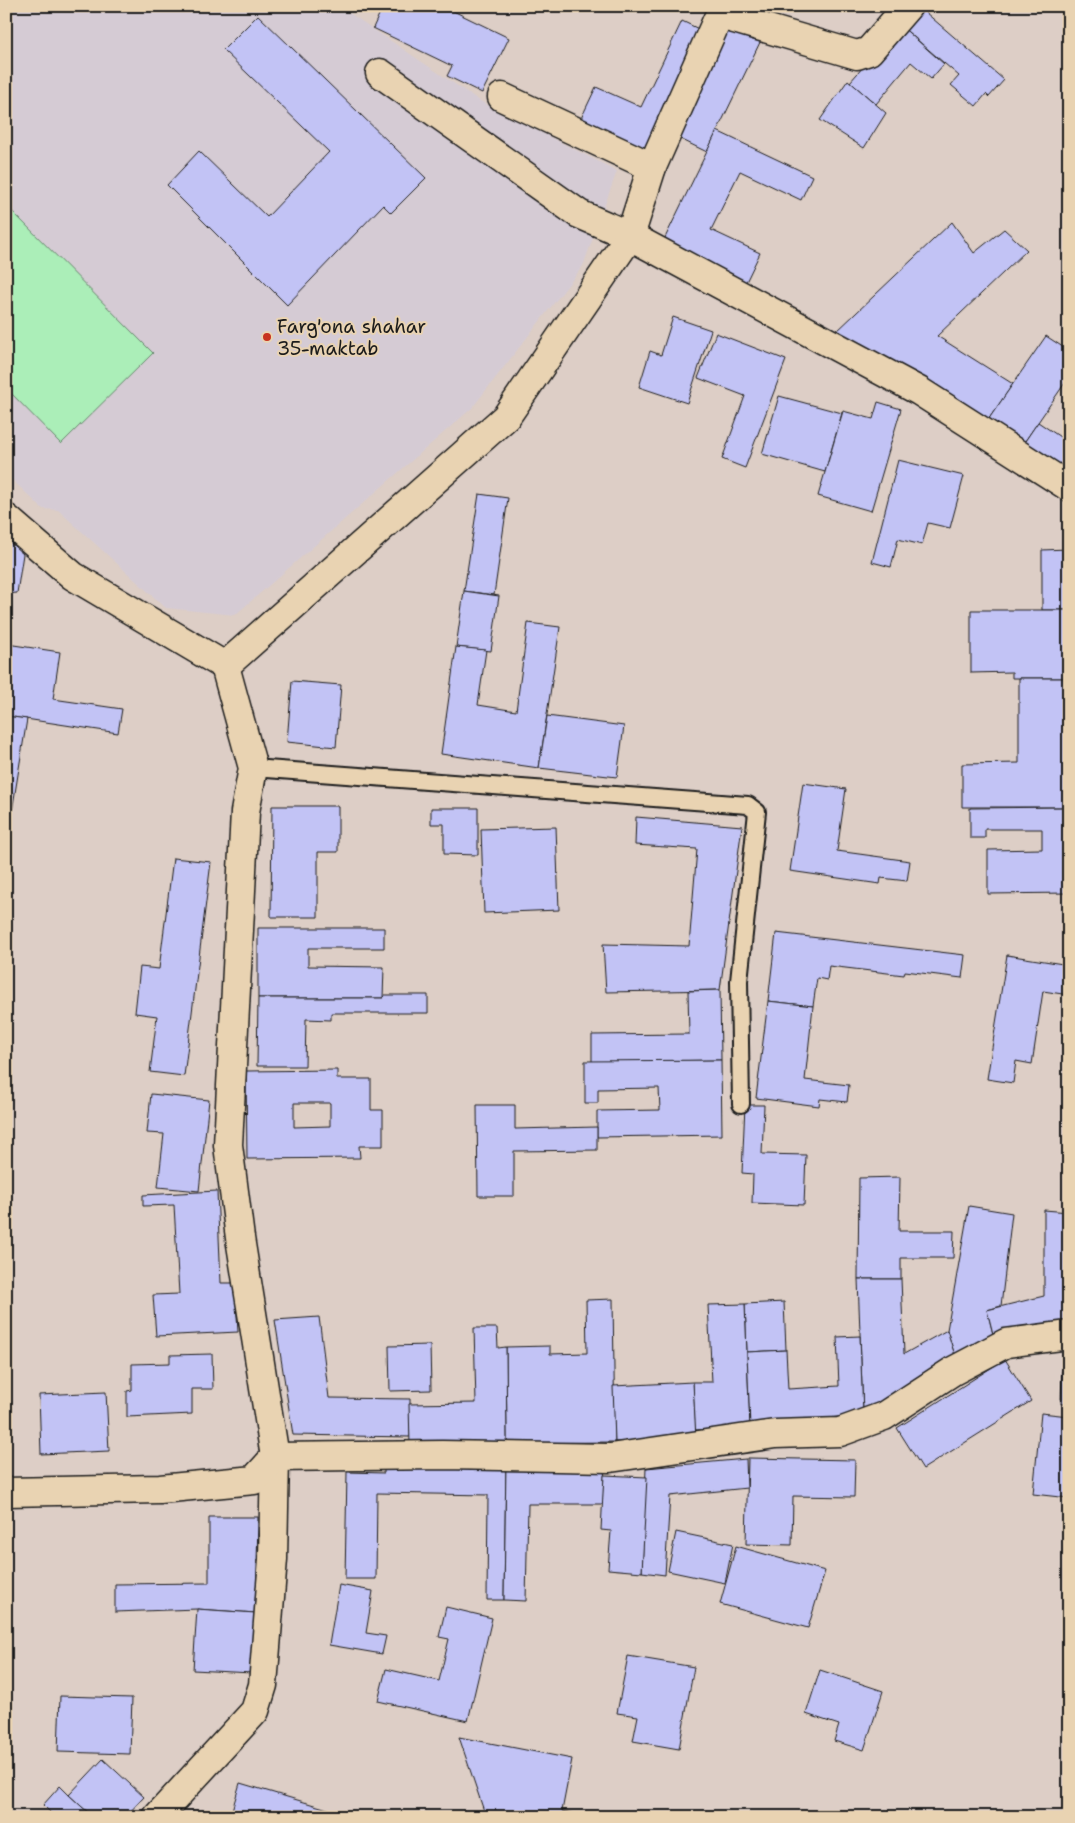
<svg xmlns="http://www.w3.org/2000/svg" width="1075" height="1823" viewBox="0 0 1075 1823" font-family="'Shantell Sans',sans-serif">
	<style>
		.built { fill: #d5cbd4 }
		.green { fill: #abeeb8; stroke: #64856a }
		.building { fill: #c2c3f5; stroke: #1c1c1c; fill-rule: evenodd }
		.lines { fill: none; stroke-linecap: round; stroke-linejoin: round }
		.lane-casing { stroke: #1c1c1c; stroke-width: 20 }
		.street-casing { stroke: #1c1c1c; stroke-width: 31 }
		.lane { stroke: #e9d3b2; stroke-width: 16 }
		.street { stroke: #e9d3b2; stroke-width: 28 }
		.poi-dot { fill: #c8321e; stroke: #e9d3b2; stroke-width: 2 }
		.labels { text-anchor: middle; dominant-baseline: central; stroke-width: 4; stroke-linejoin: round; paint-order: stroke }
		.poi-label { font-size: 19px; fill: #1c1c1c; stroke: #e9d3b2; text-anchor: start }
	</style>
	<rect width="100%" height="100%" fill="#ddcec6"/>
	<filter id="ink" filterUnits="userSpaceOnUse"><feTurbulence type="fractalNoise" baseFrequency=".02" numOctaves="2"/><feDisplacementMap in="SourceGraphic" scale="10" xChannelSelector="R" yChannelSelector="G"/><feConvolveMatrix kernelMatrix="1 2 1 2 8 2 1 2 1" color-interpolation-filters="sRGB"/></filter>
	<g filter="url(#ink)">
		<path class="built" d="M6,6H339L480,101L617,171L583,266L472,408L235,615L166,608L58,510L43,509L6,474Z"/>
		<path class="green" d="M6,205L153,353L61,444L6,388Z"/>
		<g class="building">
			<path d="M383,6H443L509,38L482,93L447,76L452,66L373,28Z"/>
			<path d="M720,6H772L763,26Z"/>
			<path d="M918,6L1004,80L989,97L986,94L976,106L951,85L959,76L900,25Z"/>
			<path d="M258,15L426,178L391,213L383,205L287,305L167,185L199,151L267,217L329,152L223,50Z"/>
			<path d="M682,21L707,33L646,162L576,129L596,87L641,107Z"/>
			<path d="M722,22L764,34L707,152L668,133Z"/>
			<path d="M900,25L944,64L931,79L911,62L876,104L850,82Z"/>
			<path d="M848,80L886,113L864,148L820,120Z"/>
			<path d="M717,131L812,176L801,200L740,171L711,230L760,253L746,282L663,242Z"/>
			<path d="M952,222L974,253L1004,229L1027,250L937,336L1013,384L988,420L836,332Z"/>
			<path d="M673,317L711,330L687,403L639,387L650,351L661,355Z"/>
			<path d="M716,333L786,360L745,468L722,459L745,396L698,378Z"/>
			<path d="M1046,336L1069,351V377L1023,444L988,420Z"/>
			<path d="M779,396L842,413L825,472L762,454Z"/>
			<path d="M878,402L901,409L871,511L818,496L843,411L873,419Z"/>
			<path d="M1038,422L1069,443V475L1023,444Z"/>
			<path d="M898,460L964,476L950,528L928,523L922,545L898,539L891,567L872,562Z"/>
			<path d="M479,494L508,498L494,595L464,591Z"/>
			<path d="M6,539L23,554L17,593L6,594Z"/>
			<path d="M1069,549V610H1042V550Z"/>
			<path d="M464,591L499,596L491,651L456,647Z"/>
			<path d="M971,610H1069V678H1012V672L971,673Z"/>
			<path d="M528,623L560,627L539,768L441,754L456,647L486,650L478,705L516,711Z"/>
			<path d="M7,644L60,652L53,699L122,709L118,733L6,716Z"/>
			<path d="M1019,678H1069V807H962V764L1019,763Z"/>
			<path d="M292,681L341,685L336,747L287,742Z"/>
			<path d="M6,716L27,719L10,824H6Z"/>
			<path d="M547,716L624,726L617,777L539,768Z"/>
			<path d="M803,783L846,789L837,851L910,861L907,881L881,878L880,884L790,871Z"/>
			<path d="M272,806H338V852H318V917H271Z"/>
			<path d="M1069,807V893L988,894V850L1042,849V829H985V838H970V808Z"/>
			<path d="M431,808H478V855L444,854V824H431Z"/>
			<path d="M636,817L742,826L720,990L606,992L603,944L689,946L697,849L635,845Z"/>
			<path d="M556,827L559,910L484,913L481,829Z"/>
			<path d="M173,858L211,862L184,1076L150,1072L157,1016L135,1013L140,967L159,969Z"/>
			<path d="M258,928H384V948H308V966L384,967L383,998H258Z"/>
			<path d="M776,933L965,955L962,978L905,971L904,975L829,966L827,980L817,978L813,1006L768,1001Z"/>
			<path d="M1007,955L1069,965V995L1043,991L1032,1064L1016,1061L1013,1083L987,1079Z"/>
			<path d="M720,990L721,1060L592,1062V1035L689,1034L688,991Z"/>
			<path d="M384,995H428V1013H331V1020L306,1019L305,1066H257L258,998H383Z"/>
			<path d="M768,1001L813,1006L805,1080L849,1085L847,1102L820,1099L819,1106L756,1098Z"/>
			<path d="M721,1060L722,1135L597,1137V1111L660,1110L659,1088L598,1089V1103H585V1061Z"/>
			<path d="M337,1070V1079H371V1110H383V1146H359L360,1158L247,1159L246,1071ZM294,1103H330V1126L294,1127Z"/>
			<path d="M151,1094L209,1100L199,1191L158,1187L164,1134L147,1133Z"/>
			<path d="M477,1105H515V1129L597,1127V1150L514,1151V1196H478Z"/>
			<path d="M745,1105H764L762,1154L806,1155L804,1205L752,1203L753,1174L742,1173Z"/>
			<path d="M900,1177L899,1231H954L953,1258H901V1279H858L859,1178Z"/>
			<path d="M217,1191L221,1283H235L238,1332L156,1336L153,1295L179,1294L174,1205L143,1206V1195Z"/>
			<path d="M969,1206L1012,1213L1001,1306L987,1310L994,1338L955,1356L947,1330Z"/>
			<path d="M1044,1210L1069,1212V1320L994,1338L987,1310L1044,1296Z"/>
			<path d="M858,1279H901L904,1354L947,1330L957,1362L863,1414Z"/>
			<path d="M613,1299L615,1442L507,1443L506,1347L550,1346V1354L587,1353L586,1300Z"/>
			<path d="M784,1302L786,1350L747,1352L745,1304Z"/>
			<path d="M745,1304L750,1427L695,1430L693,1382H712L708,1305Z"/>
			<path d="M319,1317L329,1398L410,1399V1437L293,1435L275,1320Z"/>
			<path d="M474,1328H497L498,1348L506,1347L507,1443L410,1445L409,1404L476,1403Z"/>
			<path d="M860,1336L863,1414L750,1427L747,1352L786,1350L788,1389L839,1386L837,1337Z"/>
			<path d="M430,1345L431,1390L390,1391L389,1346Z"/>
			<path d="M212,1354L213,1389H192V1414L127,1417V1391L132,1390V1364L170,1363V1355Z"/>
			<path d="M1005,1359L1031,1401L923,1469L897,1428Z"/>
			<path d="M1062,1371H1069V1404H1061Z"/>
			<path d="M693,1382L696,1439L615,1442L613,1386Z"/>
			<path d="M106,1392L109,1451L41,1454L39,1395Z"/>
			<path d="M1041,1413L1069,1416V1498L1033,1494Z"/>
			<path d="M384,1458L506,1460L504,1600H487L488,1495L377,1493L376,1579H345L347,1472L384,1473Z"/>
			<path d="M748,1458L855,1460L854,1497L793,1496L792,1545L746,1544Z"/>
			<path d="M746,1459L747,1488L670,1496L665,1575L642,1572L646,1468Z"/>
			<path d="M506,1460L605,1461L603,1504H528L526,1601L504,1600Z"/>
			<path d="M604,1475L647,1477L642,1572L608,1569L611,1531L601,1530Z"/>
			<path d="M209,1517H258L256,1613L197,1609L115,1612V1584L209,1583Z"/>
			<path d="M676,1532L733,1544L725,1583L668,1571Z"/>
			<path d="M736,1546L825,1571L808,1628L720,1604Z"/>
			<path d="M339,1585L373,1591L366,1633L386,1636L382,1654L329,1645Z"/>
			<path d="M446,1607L492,1618L468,1721L378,1701L386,1669L439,1681L449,1639L439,1637Z"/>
			<path d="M197,1609L256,1613L252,1673L193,1670Z"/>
			<path d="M628,1656L694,1667L679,1749L633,1741L638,1716L617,1713Z"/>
			<path d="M820,1670L883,1691L864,1750L834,1741L839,1725L806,1714Z"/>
			<path d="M60,1696L132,1698L130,1754L58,1752Z"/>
			<path d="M459,1737L572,1759L562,1811L590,1817H486Z"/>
			<path d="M103,1759L144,1797L125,1817H93L69,1795Z"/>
			<path d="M240,1783L348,1815L347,1817H230Z"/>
			<path d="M60,1786L69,1795L93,1817H48L51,1813L43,1805Z"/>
		</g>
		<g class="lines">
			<defs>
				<path id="lane" d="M253,768L748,805L757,812L739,981L741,1104"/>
				<g id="street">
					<path d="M380,73L579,214L630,236L652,167L718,18L724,16L857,55L869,51L908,6"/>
					<path d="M502,97L652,167"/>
					<path d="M6,518L73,576L225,666L253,768L245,812L228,1145L240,1238L275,1457L273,1559L263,1685L255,1711L157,1817"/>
					<path d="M225,666L506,417L630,236L919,391L1069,487"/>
					<path d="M6,1492L160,1489L254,1480L275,1457L442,1455L610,1458L775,1434L840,1432L884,1416L953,1371L1006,1343L1069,1335"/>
				</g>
			</defs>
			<use href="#lane" class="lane-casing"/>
			<use href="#street" class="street-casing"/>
			<use href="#lane" class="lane"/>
			<use href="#street" class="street"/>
		</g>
	</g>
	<circle class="poi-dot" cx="267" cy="337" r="5"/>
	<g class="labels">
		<g class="poi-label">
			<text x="277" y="326">Farg'ona shahar<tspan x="277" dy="22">35-maktab</tspan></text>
		</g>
	</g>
	<rect width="1075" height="1823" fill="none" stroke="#e9d3b2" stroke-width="25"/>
	<rect x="12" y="12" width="1050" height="1798" fill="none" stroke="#1c1c1c" stroke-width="2" filter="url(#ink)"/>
</svg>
